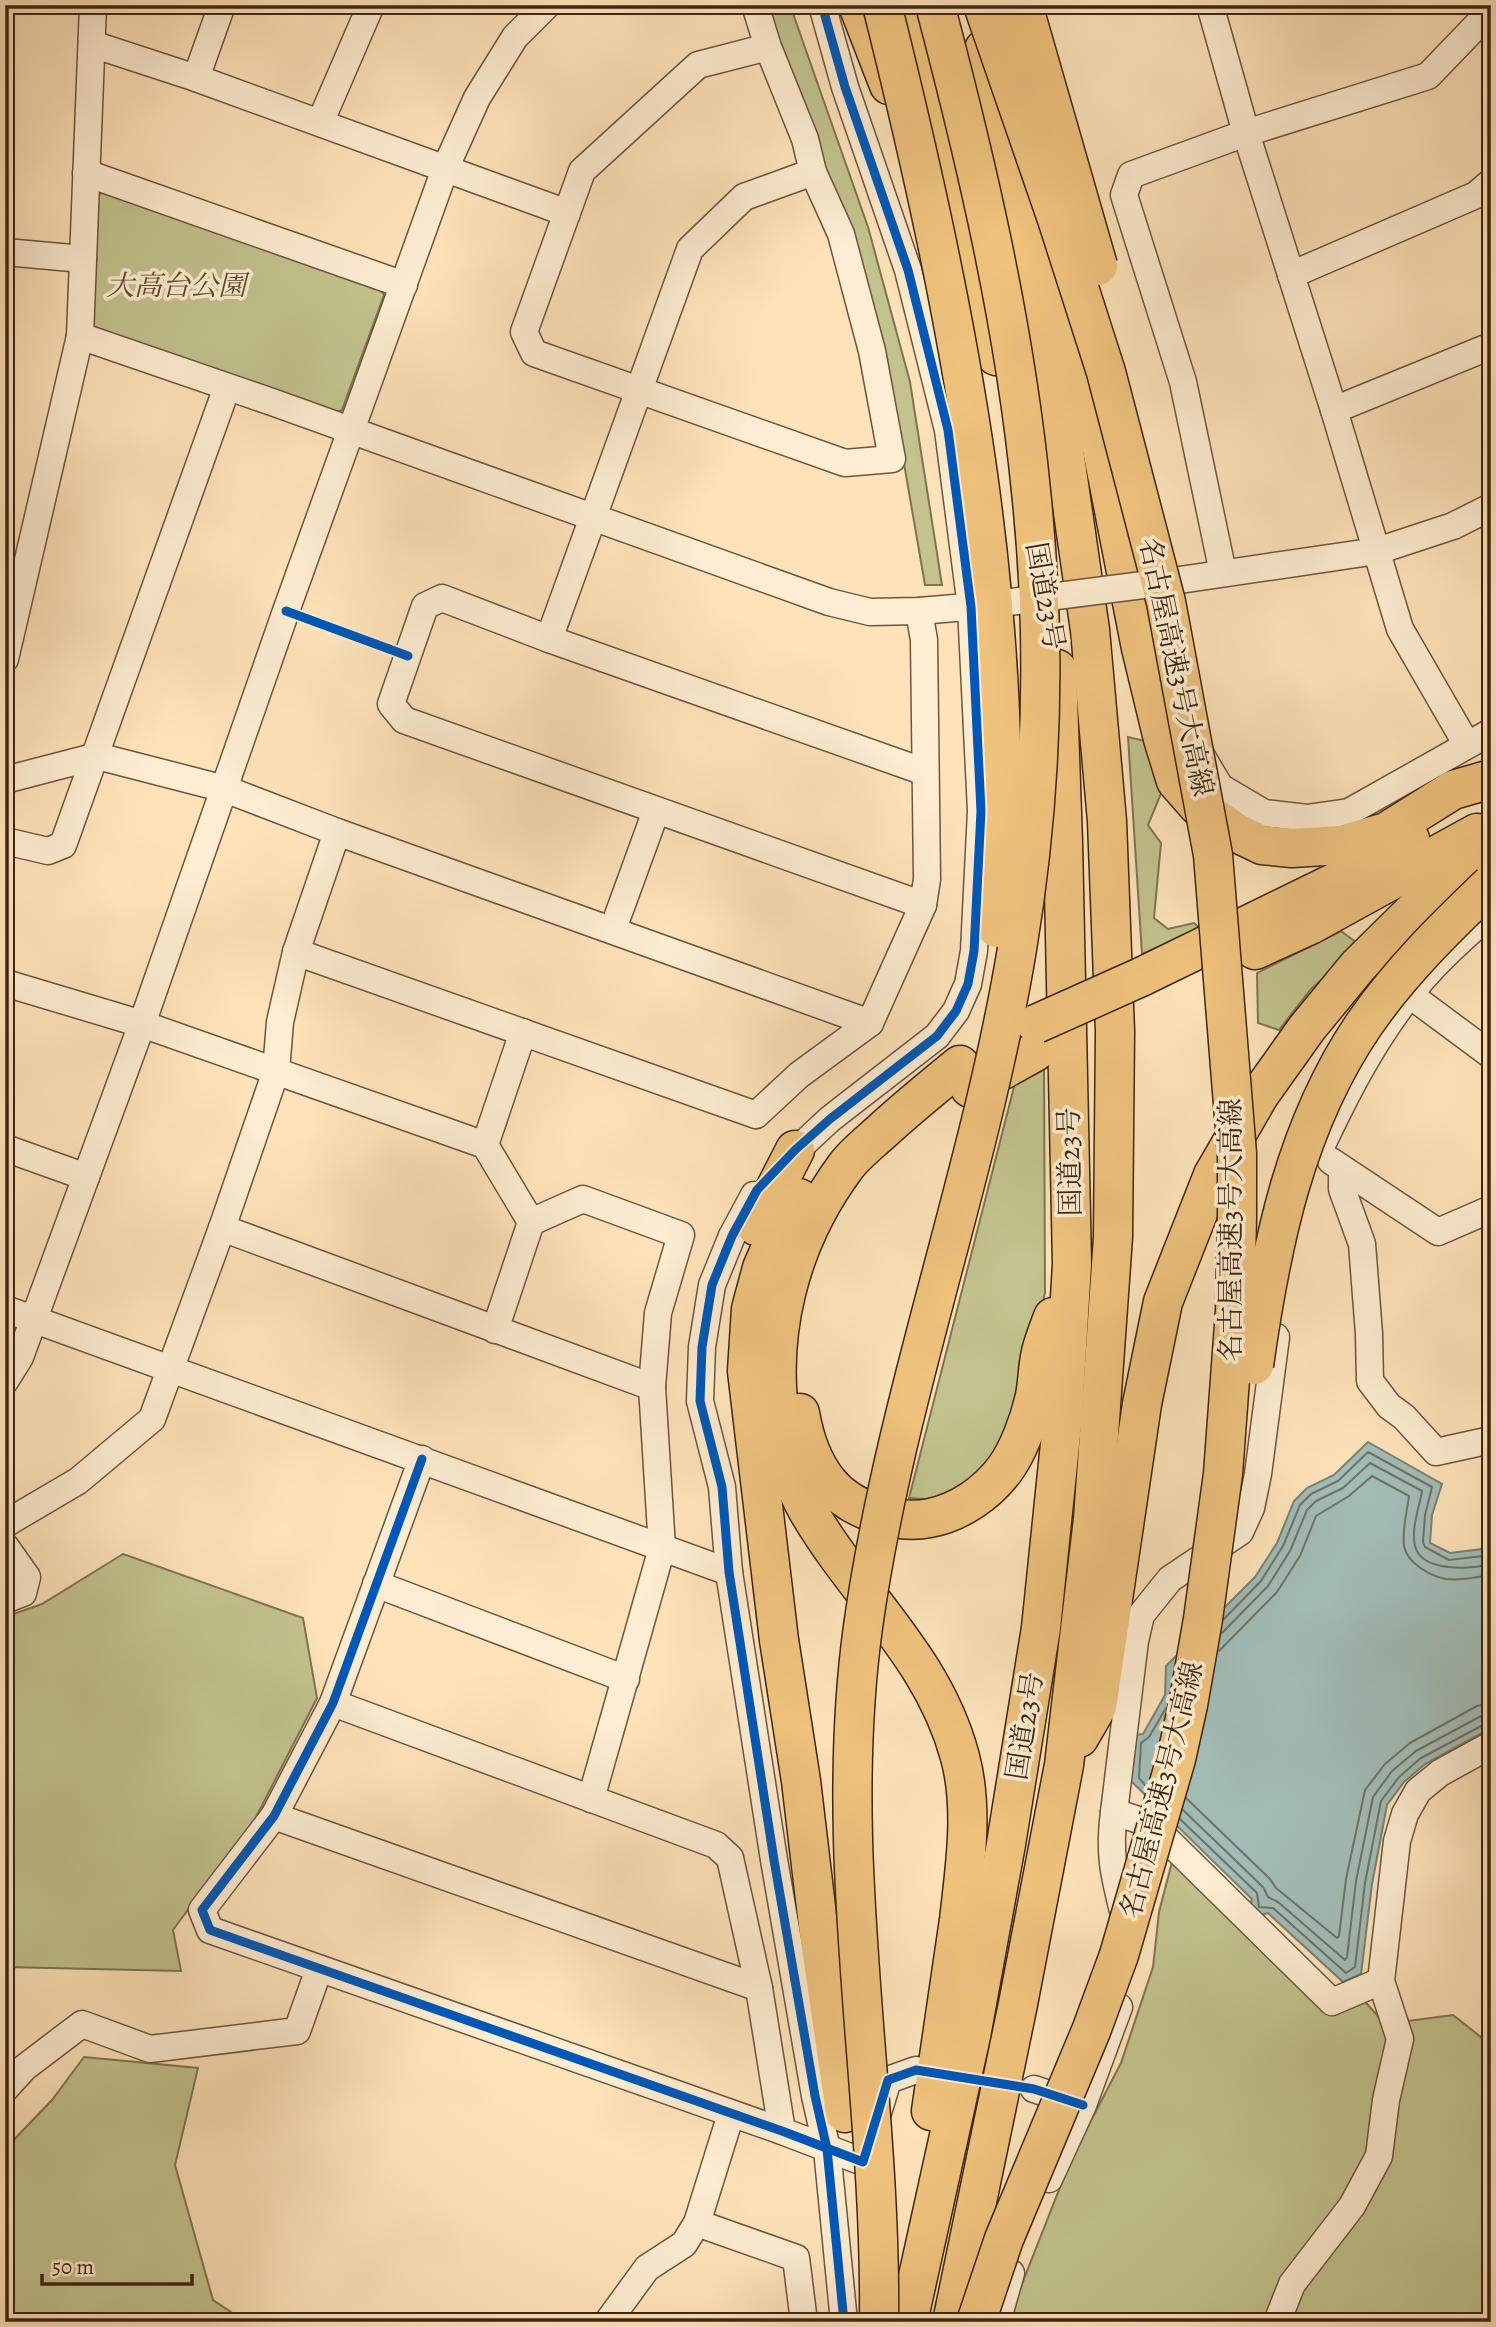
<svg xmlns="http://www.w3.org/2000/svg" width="1496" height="2327" viewBox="0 0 1496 2327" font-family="Alegreya,'Noto Serif JP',serif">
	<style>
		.green { fill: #c2c38e; stroke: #807450; stroke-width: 2 }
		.water { fill: #a2bdb8; stroke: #7a8176; stroke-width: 2 }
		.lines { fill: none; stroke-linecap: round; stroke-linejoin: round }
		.shore { stroke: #707265; stroke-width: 2 }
		.minor-casing { stroke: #6d553c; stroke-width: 29 }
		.highway-casing { stroke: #3d2612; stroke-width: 41 }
		.minor { stroke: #feedd2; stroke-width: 26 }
		.highway { stroke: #efc27d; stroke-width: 38 }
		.minor-bridge-casing { stroke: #6d553c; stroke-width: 29; stroke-linecap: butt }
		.highway-bridge-casing { stroke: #3d2612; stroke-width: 41; stroke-linecap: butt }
		.minor-bridge { stroke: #feedd2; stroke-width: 26 }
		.highway-bridge { stroke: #efc27d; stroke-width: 38 }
		.cycleway-casing { stroke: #feedd2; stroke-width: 13 }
		.cycleway { stroke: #0057b8; stroke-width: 9 }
		.labels { text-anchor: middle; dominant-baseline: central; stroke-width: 7; stroke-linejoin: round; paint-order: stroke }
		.park-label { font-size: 28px; font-style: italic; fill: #5e4d31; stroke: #feedd2 }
		.street-label { font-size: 28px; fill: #3d2612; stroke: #feedd2 }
	</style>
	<rect width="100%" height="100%" fill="#fee3ba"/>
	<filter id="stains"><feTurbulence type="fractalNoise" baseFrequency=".00286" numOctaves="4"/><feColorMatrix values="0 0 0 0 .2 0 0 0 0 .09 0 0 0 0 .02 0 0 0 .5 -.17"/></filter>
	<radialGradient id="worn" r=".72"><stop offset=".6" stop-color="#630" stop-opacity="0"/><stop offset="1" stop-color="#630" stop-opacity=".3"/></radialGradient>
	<g class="green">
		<path d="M765,5H790L868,227L910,382L942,585H925L892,394Z"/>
		<path d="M108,189L380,288L384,295L342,410L334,413L94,330L90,323L95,197Z"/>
		<path d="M1128,737L1145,741L1162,791L1148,825L1161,843L1154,918L1168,929L1194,923L1200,929L1142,954Z"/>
		<path d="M1341,931L1361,946L1311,989L1279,1030L1258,1023L1257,973Z"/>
		<path d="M1044,1068L1045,1293L1010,1432L980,1474L939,1500L909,1498L1016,1079Z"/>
		<path d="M123,1554L303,1618L317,1698L255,1819L173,1930L181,1971L5,1967V1617L42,1604Z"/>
		<path d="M1172,1862L1327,2009L1359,1995L1385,2024L1453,2015L1491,2045V2322H1012L1016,2299L1072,2157L1121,2063L1153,1967L1159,1912Z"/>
		<path d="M84,2057L198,2068L175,2165L213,2300L246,2322H5V2149L52,2100Z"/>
	</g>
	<path class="water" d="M1368,1442L1442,1484L1432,1515L1430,1543L1450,1553L1491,1548V1728L1425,1764L1404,1782L1387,1805L1372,1884L1361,1974L1343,1982L1268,1913L1261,1915L1249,1909L1252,1899L1131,1781L1134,1735L1143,1734L1165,1695L1166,1666L1255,1577L1277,1543L1294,1501L1307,1488L1334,1475Z"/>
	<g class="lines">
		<g class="shore">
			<path d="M1224,1619L1261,1581L1283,1546L1300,1505L1311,1494L1338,1481L1368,1452L1432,1487L1425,1515L1423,1542L1425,1547L1449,1560L1491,1555"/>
			<path d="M1222,1633L1268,1586L1290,1551L1307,1510L1316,1501L1343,1488L1370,1463L1422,1491C1419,1509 1411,1528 1415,1546C1422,1573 1471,1569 1491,1564"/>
			<path d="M1219,1651L1277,1592L1300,1556L1316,1516L1349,1496L1372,1476L1409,1496C1407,1512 1402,1529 1404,1546C1407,1563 1430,1576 1446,1579C1460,1581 1477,1577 1491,1575"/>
			<path d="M1146,1786L1139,1778L1141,1743L1149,1737L1166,1708"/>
			<path d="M1186,1798L1270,1879L1276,1888L1337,1938L1339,1936L1346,1879L1365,1790L1385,1764L1410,1743L1477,1706L1491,1703"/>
			<path d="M1183,1810L1263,1887L1268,1897L1278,1902L1345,1960L1347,1957L1356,1881L1373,1797L1392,1771L1416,1751L1481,1716L1491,1714"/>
			<path d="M1180,1819L1257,1893L1259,1907L1273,1908L1346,1973L1355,1967L1365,1883L1381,1801L1399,1777L1421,1758L1485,1724L1491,1723"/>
		</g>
		<defs>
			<g id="minor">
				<path d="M755,5L768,47L805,139L813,172L841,234L872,351L892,459L845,463L534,353L524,332L582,171L698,65L768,47"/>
				<path d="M1210,5L1246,133L1334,410L1400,629L1467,745"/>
				<path d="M92,44L196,78L567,213"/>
				<path d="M196,78L222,5"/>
				<path d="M320,123L371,5"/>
				<path d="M86,173L404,285"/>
				<path d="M5,252L83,259"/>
				<path d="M1291,275L1476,195L1491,182"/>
				<path d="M80,336L272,402L829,602L870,612L919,611L979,606"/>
				<path d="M1334,410L1491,346"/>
				<path d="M1223,573L1183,382L1124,195L1131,175L1246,133L1428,76L1479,23"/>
				<path d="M1146,585L1377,551L1453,526L1491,507"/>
				<path d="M549,639L690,249L744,197L813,172"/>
				<path d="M5,659L80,336L93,5"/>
				<path d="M1201,755L1220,787L1264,813L1307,818L1349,812L1491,732"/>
				<path d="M5,780L97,756L225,789L337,832L870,1023"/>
				<path d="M5,841L48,851L63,845L227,387"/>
				<path d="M923,905L404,720L391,704L425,606L442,598L549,639L925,772"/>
				<path d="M613,929L656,811"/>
				<path d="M296,952L756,1115L799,1075L870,1023L923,905L927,879L924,640L919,611"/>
				<path d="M5,983L142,1024L485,1145L531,1222"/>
				<path d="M1410,995L1491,1055"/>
				<path d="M485,1145L523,1032"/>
				<path d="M1321,1147C1345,1096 1370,1047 1404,1002C1428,969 1460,940 1491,913"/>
				<path d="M5,1148L86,1177"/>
				<path d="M785,1161L830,1119L937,1036L956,1011L968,984L974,951L981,811L971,607L948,430L908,270L845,87L822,5"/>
				<path d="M1331,1161L1438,1232L1491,1209"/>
				<path d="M1342,1169V1189L1362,1244L1369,1334L1370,1381L1389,1406L1404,1417L1436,1452L1491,1440"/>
				<path d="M754,1195L732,1236L712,1285L702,1347L700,1401L722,1487L729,1572L774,1860L815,2096L827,2149L844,2322"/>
				<path d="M222,1228L652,1387"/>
				<path d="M5,1309L729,1572"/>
				<path d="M495,1330L531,1222L583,1199L681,1235L658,1313L652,1387L662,1548L591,1799"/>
				<path d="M1276,1337L1258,1474L1251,1508L1240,1532L1170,1579L1141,1615L1135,1641L1114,1812L1151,1824L1332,2002L1381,1981"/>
				<path d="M5,1381L20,1357L142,1024L286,611L445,169L477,98L515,37L547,5"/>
				<path d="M422,1459L333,1703L274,1816L202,1910L210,1930L782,2131L863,2162L888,2080L916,2070"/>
				<path d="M5,1524L78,1481L152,1419L222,1228L276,1071L280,1022L296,952L337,832"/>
				<path d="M5,1546L27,1577L23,1593L5,1600"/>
				<path d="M376,1584L626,1679"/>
				<path d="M333,1703L716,1845L730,1858L759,1988L782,2131"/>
				<path d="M1114,1812C1108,1857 1115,1879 1126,1923"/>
				<path d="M274,1816L759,1988"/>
				<path d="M5,2089L24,2068L82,2024L150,2049L297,2031L319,1969"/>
				<path d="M1034,2089L1078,2104"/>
				<path d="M1049,2179L1083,2105L1119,2007"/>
				<path d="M697,2223L796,2258L804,2322"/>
				<path d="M609,2320L647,2268L684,2244L697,2223L731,2114"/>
				<path d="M997,2322L1011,2273"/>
				<path d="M1277,2322L1292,2284L1352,2206L1379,2156L1386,2100L1400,2039L1381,1981L1397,1841L1405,1814L1418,1791L1440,1773L1491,1745"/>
			</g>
			<g id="highway">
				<path d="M858,5L889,85"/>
				<path d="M909,5L937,95L996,356"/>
				<path d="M1061,284L1102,449L1141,648L1163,739L1176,781L1198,806L1235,832L1262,845L1292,848L1341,845L1386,832L1453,790L1491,779"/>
				<path d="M1255,950L1310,925L1477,833"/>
				<path d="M1141,977L1350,875L1410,839"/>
				<path d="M970,1088L1035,1052"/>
				<path d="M799,1198L775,1238L762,1268L751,1309L747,1371L779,1640L801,1781L819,1933L845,2113"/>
				<path d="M756,1226L795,1150"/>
				<path d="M800,1413C804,1437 813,1463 828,1482C850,1510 896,1525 930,1518C960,1512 987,1493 1005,1469C1018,1451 1029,1422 1034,1400C1038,1385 1037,1368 1041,1352C1044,1340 1049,1328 1053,1317"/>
				<path d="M1079,1738L1097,1707L1142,1404L1163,1302L1213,1175L1260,1094L1307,1028L1358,966L1424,901L1491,842"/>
				<path d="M931,2111C940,2047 950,1984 959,1920C965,1867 974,1809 960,1757C933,1656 857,1596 807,1509C793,1485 787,1458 782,1431C765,1337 789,1243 846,1166C855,1154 869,1143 880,1133C906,1109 933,1087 960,1065"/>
				<path d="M908,2322L971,2036L1006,1844L1041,1628L1063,1415L1072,1264L1063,842L1057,669"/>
				<path d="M952,2322L1018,2004L1064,1765L1093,1519L1113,1237L1115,1031L1107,821L1090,630L1065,457L1025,228L984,49"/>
			</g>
		</defs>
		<use href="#minor" class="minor-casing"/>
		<use href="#highway" class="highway-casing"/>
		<use href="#minor" class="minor"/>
		<use href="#highway" class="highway"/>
		<defs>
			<path id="minor-bridge" d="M979,606L1143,585"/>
			<g id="highway-bridge">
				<path d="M882,5C957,306 1020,617 997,928"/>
				<path d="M1023,5L1098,266"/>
				<path d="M1036,1024L1141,977"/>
				<path d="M1254,1365C1271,1245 1295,1125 1365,1023C1401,971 1446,927 1491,884"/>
				<path d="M879,2322C882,2090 831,1859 863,1627C895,1397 979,1178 1017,949C1042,799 1047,642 1031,491C1015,327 977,164 935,5"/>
				<path d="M976,2322L1004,2239L1091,2031L1119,1955L1176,1759L1188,1705L1203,1619L1223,1474L1235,1311L1237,1217V1154L1213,855L1166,602L1106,372L1057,219L983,5"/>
			</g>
		</defs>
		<use href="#minor-bridge" class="minor-bridge-casing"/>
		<use href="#highway-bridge" class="highway-bridge-casing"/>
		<use href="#minor-bridge" class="minor-bridge"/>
		<use href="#highway-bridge" class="highway-bridge"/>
		<defs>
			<g id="cycleway">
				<path d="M822,5L845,87L908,270L948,430L971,607L981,811L974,951L968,984L956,1011L937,1036L830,1119L795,1150L757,1190L732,1236L712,1285L702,1347L700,1401L722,1487L729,1572L774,1860L815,2096L827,2149L844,2322"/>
				<path d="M286,611L408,656"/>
				<path d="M422,1459L333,1703L274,1816L202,1910L210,1930L782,2131L863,2162L888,2080L916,2070L1034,2089L1083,2105"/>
			</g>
		</defs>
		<use href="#cycleway" class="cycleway-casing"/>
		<use href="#cycleway" class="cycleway"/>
	</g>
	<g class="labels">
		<g class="park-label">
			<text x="176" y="286">大高台公園</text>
		</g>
		<g class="street-label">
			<text transform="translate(1045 596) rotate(80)">国道23号</text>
			<text transform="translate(1176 667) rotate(78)">名古屋高速3号大高線</text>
			<text transform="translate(1070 1162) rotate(-91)">国道23号</text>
			<text transform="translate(1231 1230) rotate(-90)">名古屋高速3号大高線</text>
			<text transform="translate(1025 1726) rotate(-81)">国道23号</text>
			<text transform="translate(1162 1790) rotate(-76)">名古屋高速3号大高線</text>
		</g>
	</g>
	<rect width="1496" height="2327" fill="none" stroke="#fee3ba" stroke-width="28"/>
	<rect x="7" y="7" width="1482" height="2313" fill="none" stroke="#3d2612" stroke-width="3.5"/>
	<rect x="14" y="14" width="1468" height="2299" fill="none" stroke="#3d2612" stroke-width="2"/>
	<path d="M42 2274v10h150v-10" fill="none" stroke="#3d2612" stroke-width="3.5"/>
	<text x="52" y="2274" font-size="21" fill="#3d2612" stroke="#feedd2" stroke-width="5" paint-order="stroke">50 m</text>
	<rect width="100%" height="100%" filter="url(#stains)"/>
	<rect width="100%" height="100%" fill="url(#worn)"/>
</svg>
